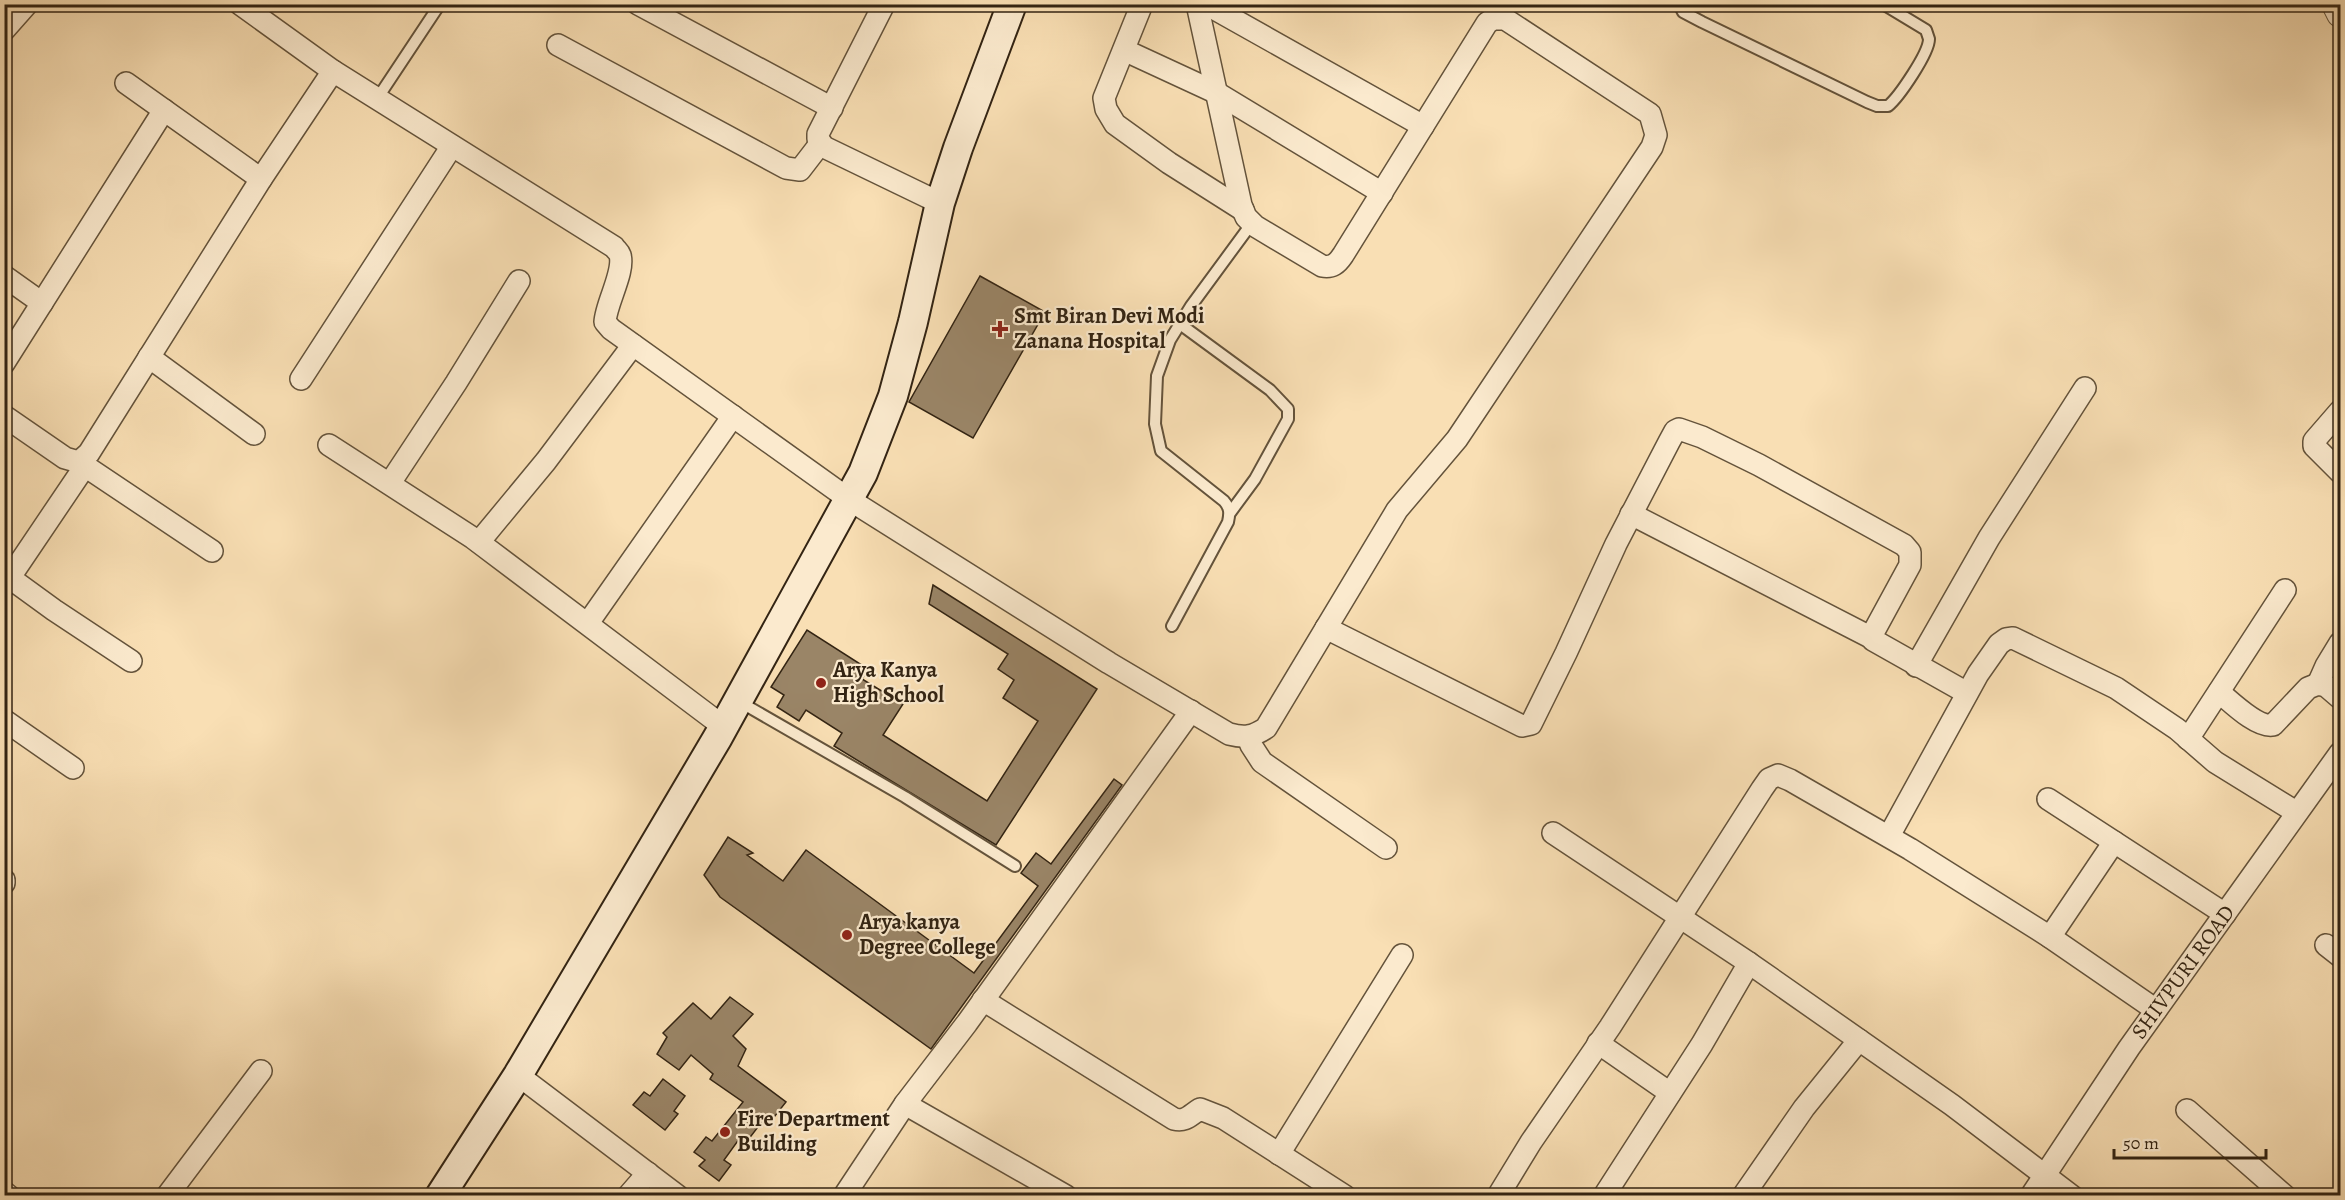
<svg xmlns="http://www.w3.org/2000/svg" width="2345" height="1200" viewBox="0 0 2345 1200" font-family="Alegreya,serif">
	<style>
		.building { fill: #9a8567; stroke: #332413; stroke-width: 1.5 }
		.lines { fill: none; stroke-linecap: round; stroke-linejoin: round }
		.service-casing { stroke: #64533b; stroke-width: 14 }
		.minor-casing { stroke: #64533b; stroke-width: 24 }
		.tertiary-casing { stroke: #64533b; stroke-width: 28 }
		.secondary-casing { stroke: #332413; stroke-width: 32 }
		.service { stroke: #fbeace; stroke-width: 10 }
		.minor { stroke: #fbeace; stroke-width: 21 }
		.tertiary { stroke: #fbeace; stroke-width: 26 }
		.secondary { stroke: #fbeace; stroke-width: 28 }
		.poi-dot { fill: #8f2418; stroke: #fbeace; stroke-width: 2 }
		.labels { text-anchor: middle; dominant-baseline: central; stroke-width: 4.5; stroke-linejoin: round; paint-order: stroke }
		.poi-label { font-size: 22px; font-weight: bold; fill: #332413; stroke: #fbeace; text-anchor: start }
		.street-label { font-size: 22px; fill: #332413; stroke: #fbeace }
	</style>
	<rect width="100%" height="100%" fill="#f9dfb4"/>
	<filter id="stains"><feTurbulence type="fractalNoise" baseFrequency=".00333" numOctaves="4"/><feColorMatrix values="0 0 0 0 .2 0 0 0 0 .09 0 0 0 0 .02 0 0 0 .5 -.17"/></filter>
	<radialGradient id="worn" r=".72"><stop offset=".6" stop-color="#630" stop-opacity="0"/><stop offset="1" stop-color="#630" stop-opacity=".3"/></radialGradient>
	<g class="building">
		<path d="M980,276L1045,312L973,438L909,402Z"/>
		<path d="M933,585L1097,689L996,845L834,746L842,733L806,710L799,721L777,707L784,695L771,687L807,630L868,669L862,679L903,704L883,735L987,801L1038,721L1003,698L1014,680L998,669L1008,654L929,604Z"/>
		<path d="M1114,779L1122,785L931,1049L720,897L704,875L728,837L753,853L747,855L783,881L806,850L974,973L1038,886L1021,873L1036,853L1051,864Z"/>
		<path d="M730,997L753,1014L733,1036L746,1049L738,1066L786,1102L771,1121L764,1119L748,1140L742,1135L724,1160L731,1165L719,1181L699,1166L705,1160L694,1152L706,1137L712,1141L743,1102L710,1079L713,1074L691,1055L679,1070L657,1054L667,1037L663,1033L693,1003L711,1019Z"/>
		<path d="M663,1079L685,1096L674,1111L678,1114L665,1130L633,1105L644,1092L650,1096Z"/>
	</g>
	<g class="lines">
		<defs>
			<g id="service">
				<path d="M1679,4L1683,12L1702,22L1867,102L1877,106H1888C1899,97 1929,53 1929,39C1928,36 1927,33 1926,30L1883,4"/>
				<path d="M377,99L440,4"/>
				<path d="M1180,324L1270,390L1288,409V419L1255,479L1230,513"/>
				<path d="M1172,626L1228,522C1230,513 1230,508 1224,501L1161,451L1155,424L1157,376L1170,340L1191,306L1252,223"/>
				<path d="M740,702L905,797L1015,866"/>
			</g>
			<g id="minor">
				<path d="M240,4L333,71L614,247C616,250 619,252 620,255C625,272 606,303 605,322L611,329L850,500L1109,663L1229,734C1245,738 1252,737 1266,728L1397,510L1457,439L1652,147L1656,135L1650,114L1505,19H1493L1487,23L1343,255C1337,264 1332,268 1322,266L1255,226L1246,217L1241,205L1197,4"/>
				<path d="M638,4L832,108"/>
				<path d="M884,4L818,134V139L824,147L940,203"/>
				<path d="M1142,4L1104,98L1106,109L1115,124L1169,163L1243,210"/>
				<path d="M1206,4L1423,126"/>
				<path d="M4,30L27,4"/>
				<path d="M558,45L786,168L800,170L820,144"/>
				<path d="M1124,50L1217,93L1382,193"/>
				<path d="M126,83L261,179"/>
				<path d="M4,276L42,303"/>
				<path d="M149,357L254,434"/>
				<path d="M4,363L164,110"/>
				<path d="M301,379L452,146"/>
				<path d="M2340,411L2314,441V446L2340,472"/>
				<path d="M4,416L65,458L79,462L89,453L261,179L333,71"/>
				<path d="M329,445L473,538L724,727"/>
				<path d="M79,462L212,551"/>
				<path d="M390,483L456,383L519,281"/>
				<path d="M1631,514L1872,638"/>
				<path d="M479,542L546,461L633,345"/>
				<path d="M10,578L54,610L131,661"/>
				<path d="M4,586L85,466"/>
				<path d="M588,623L733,416"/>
				<path d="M1326,628L1522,726L1531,724L1566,653L1616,544L1669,442L1675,431L1679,429L1702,437L1759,465L1904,545L1910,552V565L1873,633V640L1967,693"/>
				<path d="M1916,666L1989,538L2085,388"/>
				<path d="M2318,684L2326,666L2340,643"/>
				<path d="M2219,692C2231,702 2257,728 2273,725L2308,688L2318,684L2326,686L2340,698"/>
				<path d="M4,720L73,768"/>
				<path d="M1248,737L1251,745L1262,762L1386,848"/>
				<path d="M2188,739L2285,590"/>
				<path d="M2048,799L2225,914"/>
				<path d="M1553,833L1749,963L1952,1105L2072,1196"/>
				<path d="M1889,836L1978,674L1999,644L2006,639L2013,638L2116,688L2177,729L2215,762L2296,812"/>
				<path d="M4,880V883"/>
				<path d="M2050,937L2114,842"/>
				<path d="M2326,945L2340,956"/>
				<path d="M983,1000L1174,1119C1186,1122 1190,1115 1200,1109L1223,1118L1345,1196"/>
				<path d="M1598,1043L1670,1093"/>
				<path d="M518,1075L678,1196"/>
				<path d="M905,1104L1066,1196"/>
				<path d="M2187,1110L2285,1196"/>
				<path d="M1279,1154L1402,955"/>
				<path d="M4,1192L9,1196"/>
				<path d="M167,1196L261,1071"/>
				<path d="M628,1196L648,1173"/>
				<path d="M844,1196L905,1104L967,1023L1191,711"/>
				<path d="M1498,1196L1531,1142L1610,1027L1762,789L1769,779L1778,775L1790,780L1910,849L2050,937L2156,1010"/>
				<path d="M1604,1196L1702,1044L1749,963"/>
				<path d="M1743,1196L1804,1108L1859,1040"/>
				<path d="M2031,1196L2129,1048L2340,753"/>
			</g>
			<path id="tertiary" d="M2335,4L2340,14"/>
			<path id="secondary" d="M440,1196L518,1075L718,737L863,473L893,396L913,322L940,203L958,148L1012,4"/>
		</defs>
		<use href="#service" class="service-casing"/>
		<use href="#minor" class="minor-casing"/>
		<use href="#tertiary" class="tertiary-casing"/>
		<use href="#secondary" class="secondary-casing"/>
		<use href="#service" class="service"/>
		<use href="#minor" class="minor"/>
		<use href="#tertiary" class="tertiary"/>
		<use href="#secondary" class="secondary"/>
	</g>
	<g class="poi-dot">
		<path d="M997 320h6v6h6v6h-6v6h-6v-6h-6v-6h6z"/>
		<circle cx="821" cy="683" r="6"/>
		<circle cx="847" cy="935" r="6"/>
		<circle cx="725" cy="1132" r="6"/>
	</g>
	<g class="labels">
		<g class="poi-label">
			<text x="1014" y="316">Smt Biran Devi Modi<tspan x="1014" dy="25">Zanana Hospital</tspan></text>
			<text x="833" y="670">Arya Kanya<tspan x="833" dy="25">High School</tspan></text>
			<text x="859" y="922">Arya kanya<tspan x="859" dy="25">Degree College</tspan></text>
			<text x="737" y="1119">Fire Department<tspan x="737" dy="25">Building</tspan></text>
		</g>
		<g class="street-label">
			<text transform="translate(2183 972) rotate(-54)">SHIVPURI ROAD</text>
		</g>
	</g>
	<rect width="2345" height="1200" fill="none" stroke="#f9dfb4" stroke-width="24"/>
	<rect x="6" y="6" width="2333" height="1188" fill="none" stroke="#332413" stroke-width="3"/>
	<rect x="12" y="12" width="2321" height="1176" fill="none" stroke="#332413" stroke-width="1.5"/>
	<path d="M2114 1149v9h152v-9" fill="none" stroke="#332413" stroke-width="3"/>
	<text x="2123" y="1149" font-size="18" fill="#332413" stroke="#fbeace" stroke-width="4.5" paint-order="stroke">50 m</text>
	<rect width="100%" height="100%" filter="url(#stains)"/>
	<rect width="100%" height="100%" fill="url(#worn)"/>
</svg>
